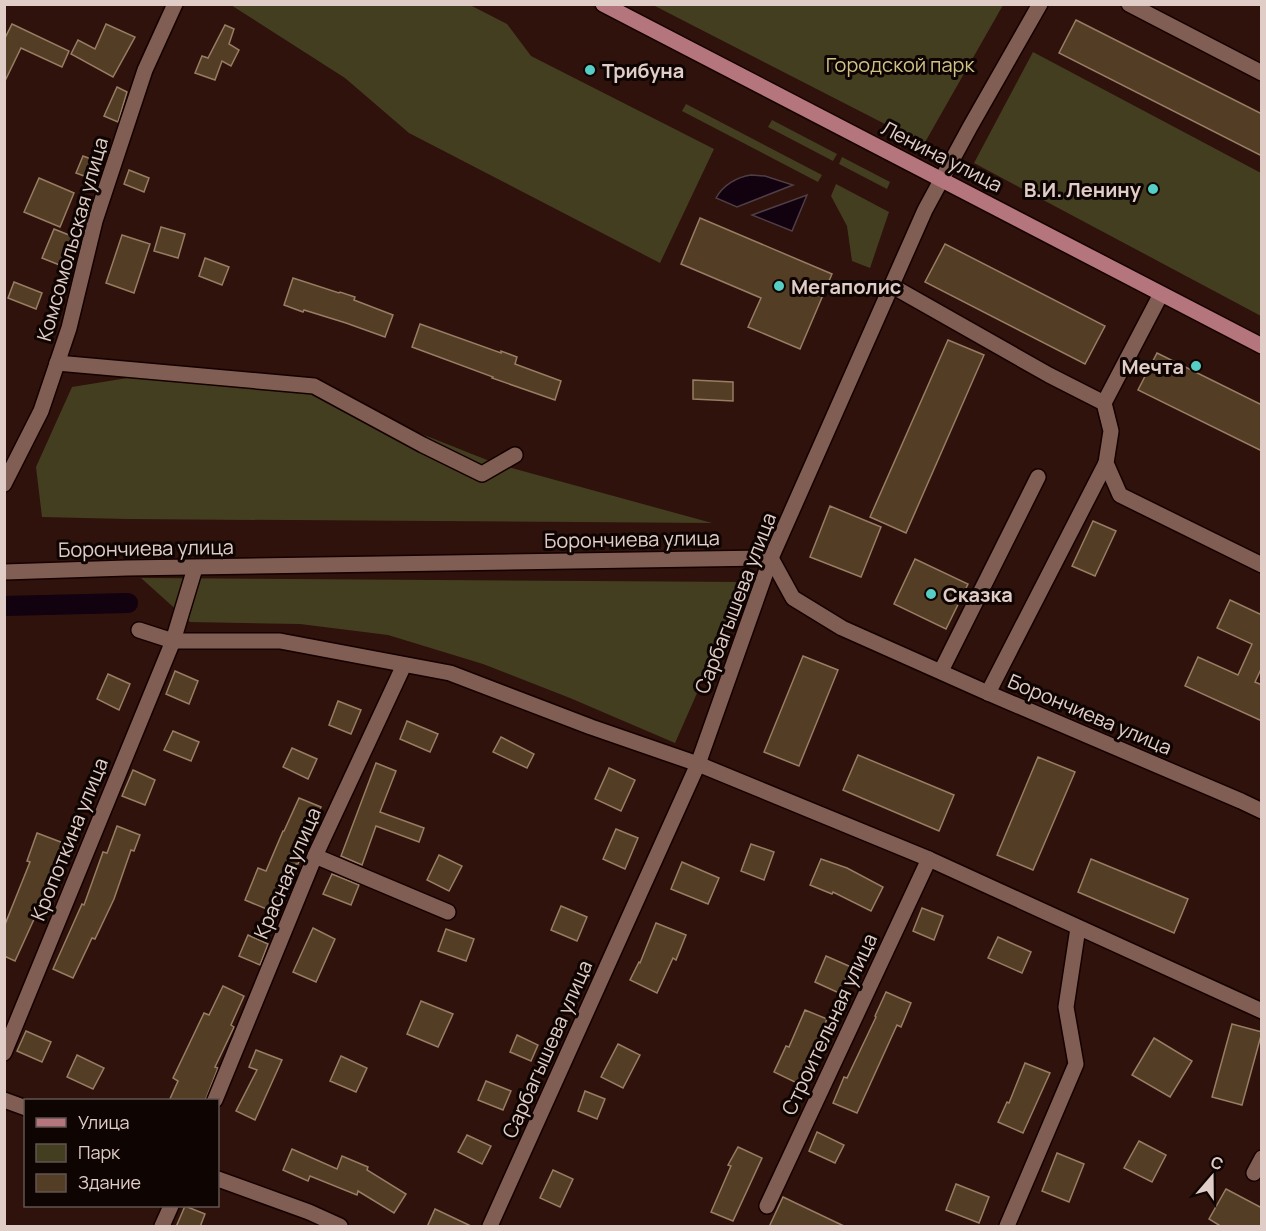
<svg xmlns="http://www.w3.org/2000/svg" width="1266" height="1231" viewBox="0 0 1266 1231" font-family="Manrope,sans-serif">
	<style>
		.green { fill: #443e21 }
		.water { fill: #12010f; stroke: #503e46; stroke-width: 1.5 }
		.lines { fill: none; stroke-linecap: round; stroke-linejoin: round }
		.canal { stroke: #12010f; stroke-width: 20 }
		.building { fill: #543d25; stroke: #977d63; stroke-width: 1.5 }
		.minor-casing { stroke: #150100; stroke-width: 18 }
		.major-casing { stroke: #150100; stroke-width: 18 }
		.minor { stroke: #815e54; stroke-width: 15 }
		.major { stroke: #b5757d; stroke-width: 15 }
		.poi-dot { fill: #55cec5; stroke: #0e0402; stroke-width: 2 }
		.labels { text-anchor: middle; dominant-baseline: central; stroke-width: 6; stroke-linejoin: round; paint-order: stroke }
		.park-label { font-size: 20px; fill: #d0c287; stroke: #0e0402 }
		.poi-label { font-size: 20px; font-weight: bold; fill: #e1cdc7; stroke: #0e0402; text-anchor: start }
		.street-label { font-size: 20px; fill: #e1cdc7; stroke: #0e0402 }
	</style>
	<rect width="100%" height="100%" fill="#2e120b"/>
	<g class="green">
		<path d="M231,5H470L507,24L531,56L714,149L660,263L409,133L345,78Z"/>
		<path d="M653,5H1003L924,144Z"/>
		<path d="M1033,52L1261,173V316L974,163Z"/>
		<path d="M686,104L822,175L818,182L682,111Z"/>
		<path d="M772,120L837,154L833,161L768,127Z"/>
		<path d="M842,157L890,182L887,189L839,164Z"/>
		<path d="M836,184L889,212L870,268L852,261L847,226L831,196Z"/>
		<path d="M158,373L297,389L374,415L497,464L712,523L128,519L42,517L36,467L72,387Z"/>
		<path d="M141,578L746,582L675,743L570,698L483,664L388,635L300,624L190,622Z"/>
	</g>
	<g class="water">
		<path d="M751,175L765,176L793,185L737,207L716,198C723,185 737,177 751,175Z"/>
		<path d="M807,195L792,231L752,215Z"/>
	</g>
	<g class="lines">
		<path class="canal" d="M4,606L128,603"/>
	</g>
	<g class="building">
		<path d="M1076,20L1262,114V156L1059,53Z"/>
		<path d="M12,24L69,51L62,67L21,48L4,83V40Z"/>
		<path d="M106,24L135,37L113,77L71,54L78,40L95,49Z"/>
		<path d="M225,25L234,29L229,44L239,50L231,66L222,61L215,80L195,73L202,56L208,58Z"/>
		<path d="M117,87L127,92L118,122L104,116Z"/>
		<path d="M83,156L102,163L95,180L76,173Z"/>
		<path d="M129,170L149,178L144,192L124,184Z"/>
		<path d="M39,178L74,193L60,227L24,212Z"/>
		<path d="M700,218L832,274L800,349L748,327L761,298L681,264Z"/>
		<path d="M161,227L185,234L178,258L154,251Z"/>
		<path d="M54,229L74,237L62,266L42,258Z"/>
		<path d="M122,235L150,244L134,293L106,283Z"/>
		<path d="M945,244L1105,326L1085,364L925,282Z"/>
		<path d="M205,258L229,267L222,285L199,276Z"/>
		<path d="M293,278L339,293L340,292L355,297L354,300L393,315L385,337L346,323L304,310L303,312L284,305Z"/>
		<path d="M14,282L42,293L36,309L8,298Z"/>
		<path d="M420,324L501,353V351L517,357L515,364L561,381L555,400L492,378L493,377L412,347Z"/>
		<path d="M948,340L984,355L906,533L870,517Z"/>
		<path d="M1157,353L1262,405V451L1138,390Z"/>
		<path d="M693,380L733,382V401L693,399Z"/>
		<path d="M830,506L881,527L861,577L810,557Z"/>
		<path d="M1093,521L1116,531L1095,576L1072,566Z"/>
		<path d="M915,559L968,584L946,629L894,604Z"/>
		<path d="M1230,600L1262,615V667L1255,682L1262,685V721L1185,686L1198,657L1238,675L1252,644L1217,628Z"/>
		<path d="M803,656L838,670L799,766L764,752Z"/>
		<path d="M175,671L198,681L189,704L166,694Z"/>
		<path d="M108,674L130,684L119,710L97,699Z"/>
		<path d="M338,701L361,710L351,734L329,725Z"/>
		<path d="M407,721L438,734L430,752L400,739Z"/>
		<path d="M173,731L199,742L191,761L164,750Z"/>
		<path d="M501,737L534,754L527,768L493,752Z"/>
		<path d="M292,748L317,759L308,779L283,767Z"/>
		<path d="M858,755L954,795L939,831L843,790Z"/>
		<path d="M1038,757L1075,772L1033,870L997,855Z"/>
		<path d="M376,763L396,771L380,812L424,828L419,842L376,826L362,865L341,856Z"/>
		<path d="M609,768L635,780L621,811L595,799Z"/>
		<path d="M133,770L155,780L145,805L122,796Z"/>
		<path d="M299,798L321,807L298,864H296L276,913L245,900L258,868L266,871L283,831H284Z"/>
		<path d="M117,826L140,835L134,851L131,850L114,899L95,939L92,938L73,978L53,969L82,904L84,905L103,852L107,853Z"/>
		<path d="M616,829L638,838L625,869L603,859Z"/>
		<path d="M37,833L66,844L56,871H54L36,917H35L15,961L4,956V927L30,862L27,861Z"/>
		<path d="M751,844L774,852L764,880L741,871Z"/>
		<path d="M439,855L462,866L449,891L427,880Z"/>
		<path d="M821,859L847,868L883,887L871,911L833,892L832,894L810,885Z"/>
		<path d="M1091,859L1188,899L1174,933L1078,892Z"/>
		<path d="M682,862L719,878L708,904L671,889Z"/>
		<path d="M332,874L359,885L351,905L323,894Z"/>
		<path d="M561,906L587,917L577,941L551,930Z"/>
		<path d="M922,908L943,916L934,940L913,931Z"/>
		<path d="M656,923L686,935L676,960L673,958L657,993L630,980L639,962L640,963Z"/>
		<path d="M313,928L335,939L316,982L293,972Z"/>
		<path d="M446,929L474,939L466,961L438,951Z"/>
		<path d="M248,935L268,944L260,965L239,956Z"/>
		<path d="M998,937L1031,952L1022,973L988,958Z"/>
		<path d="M826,956L851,967L839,993L815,982Z"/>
		<path d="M223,986L244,996L231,1025L234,1027L215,1067L218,1068L205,1101H169L178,1081L173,1078L204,1013L209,1015Z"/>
		<path d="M886,992L911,1003L901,1027L897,1025L857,1113L833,1103L844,1077L847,1078L876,1017L875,1016Z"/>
		<path d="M421,1001L453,1014L438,1047L407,1034Z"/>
		<path d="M805,1010L827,1019L799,1084L774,1072L786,1046L789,1047Z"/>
		<path d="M1232,1024L1262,1032L1242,1105L1212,1097Z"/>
		<path d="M26,1031L51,1042L42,1062L17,1051Z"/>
		<path d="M517,1035L538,1045L531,1061L510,1052Z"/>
		<path d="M1154,1038L1192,1061L1170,1097L1132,1075Z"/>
		<path d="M618,1044L640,1055L623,1088L601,1077Z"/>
		<path d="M256,1050L282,1060L255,1120L236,1111L257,1070L249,1067Z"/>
		<path d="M77,1055L104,1068L93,1089L67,1077Z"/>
		<path d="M341,1056L367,1068L356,1092L330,1081Z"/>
		<path d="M1025,1063L1050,1073L1023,1133L998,1122L1007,1102L1009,1103Z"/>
		<path d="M486,1081L511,1091L503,1110L478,1100Z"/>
		<path d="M585,1091L605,1099L597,1119L578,1111Z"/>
		<path d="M817,1132L844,1145L835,1163L809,1151Z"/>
		<path d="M467,1135L491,1146L482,1164L458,1152Z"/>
		<path d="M1139,1141L1166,1155L1152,1182L1124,1168Z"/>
		<path d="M738,1147L762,1158L733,1221L711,1212L731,1166L728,1165Z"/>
		<path d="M292,1149L337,1169L342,1156L368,1167L367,1170L406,1194L394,1213L358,1191L357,1195L310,1176L308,1181L283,1170Z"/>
		<path d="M1057,1153L1084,1164L1069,1202L1042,1191Z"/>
		<path d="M553,1170L573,1179L560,1207L540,1198Z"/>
		<path d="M956,1184L989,1197L979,1223L946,1210Z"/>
		<path d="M1226,1189L1262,1208V1227H1222L1209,1219Z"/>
		<path d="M783,1197L846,1227H769Z"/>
		<path d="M185,1206L205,1214L200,1227H176Z"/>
		<path d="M435,1209L473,1227H427Z"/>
	</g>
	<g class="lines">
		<defs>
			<g id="minor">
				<path d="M1129,4L1262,73"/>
				<path d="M892,286L1049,375L1104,403L1111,431L1106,463L1120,495L1262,565"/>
				<path d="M57,363L314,386L423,445L482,474L515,455"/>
				<path d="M1104,403L1161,294"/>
				<path d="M4,484L41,411L69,328L95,221L145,70L175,4"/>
				<path d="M4,572L127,568L771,558L793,598L842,628L988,693L1241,801L1262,811"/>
				<path d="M139,630L173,641H280L450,673L591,727L698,764L929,859L1262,1011"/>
				<path d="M941,671L1038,477"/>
				<path d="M988,693L1106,463"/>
				<path d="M315,856L448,912"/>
				<path d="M4,1053L173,641L195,568"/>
				<path d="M4,1100L26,1108"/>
				<path d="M215,1100L315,856L404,665"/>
				<path d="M1254,1173L1262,1158"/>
				<path d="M218,1179L309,1212L340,1226"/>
				<path d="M767,1206L929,859"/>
				<path d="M162,1226L171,1206"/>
				<path d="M490,1226L698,764L771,558L925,210L970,127L1040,4"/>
				<path d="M1007,1226L1076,1064L1066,1007L1078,928"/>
			</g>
			<path id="major" d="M603,4L1262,346"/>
		</defs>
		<use href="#minor" class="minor-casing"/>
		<use href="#major" class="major-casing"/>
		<use href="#minor" class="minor"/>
		<use href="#major" class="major"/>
	</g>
	<g class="poi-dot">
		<circle cx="590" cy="70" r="6"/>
		<circle cx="1153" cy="189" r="6"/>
		<circle cx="779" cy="286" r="6"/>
		<circle cx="1196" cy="366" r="6"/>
		<circle cx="931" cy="594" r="6"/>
	</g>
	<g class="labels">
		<g class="park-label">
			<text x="900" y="64">Городской парк</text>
		</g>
		<g class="poi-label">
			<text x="602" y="70">Трибуна</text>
			<text x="1141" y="189" text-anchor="end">В.И. Ленину</text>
			<text x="791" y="286">Мегаполис</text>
			<text x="1184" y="366" text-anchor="end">Мечта</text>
			<text x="943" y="594">Сказка</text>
		</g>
		<g class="street-label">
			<text transform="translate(942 156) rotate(27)">Ленина улица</text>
			<text transform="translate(72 239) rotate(-74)">Комсомольская улица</text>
			<text transform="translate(632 539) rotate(-1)">Борончиева улица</text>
			<text transform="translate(146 548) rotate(-1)">Борончиева улица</text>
			<text transform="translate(735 603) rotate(-69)">Сарбагышева улица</text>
			<text transform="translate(1090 714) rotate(23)">Борончиева улица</text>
			<text transform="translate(69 839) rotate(-68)">Кропоткина улица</text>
			<text transform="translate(287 873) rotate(-67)">Красная улица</text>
			<text transform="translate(829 1024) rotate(-65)">Строительная улица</text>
			<text transform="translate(547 1049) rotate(-66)">Сарбагышева улица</text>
		</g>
	</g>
	<rect width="1266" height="1231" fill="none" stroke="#e1cdc7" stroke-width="12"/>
	<rect x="24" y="1099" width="195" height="108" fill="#0e0402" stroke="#625451" stroke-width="1.5"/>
	<rect x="36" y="1118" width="30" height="9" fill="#b5757d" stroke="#625451" stroke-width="1.5"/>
	<text x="78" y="1129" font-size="18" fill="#e1cdc7">Улица</text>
	<rect x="36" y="1144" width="30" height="18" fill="#443e21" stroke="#625451" stroke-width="1.5"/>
	<text x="78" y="1159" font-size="18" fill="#e1cdc7">Парк</text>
	<rect x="36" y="1174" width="30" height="18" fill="#543d25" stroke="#625451" stroke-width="1.5"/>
	<text x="78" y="1189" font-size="18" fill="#e1cdc7">Здание</text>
	<g transform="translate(1212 1177) rotate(20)" stroke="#0e0402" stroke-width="4.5" paint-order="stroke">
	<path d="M0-4.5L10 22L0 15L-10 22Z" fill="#e1cdc7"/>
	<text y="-9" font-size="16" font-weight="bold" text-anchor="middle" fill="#e1cdc7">С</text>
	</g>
</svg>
